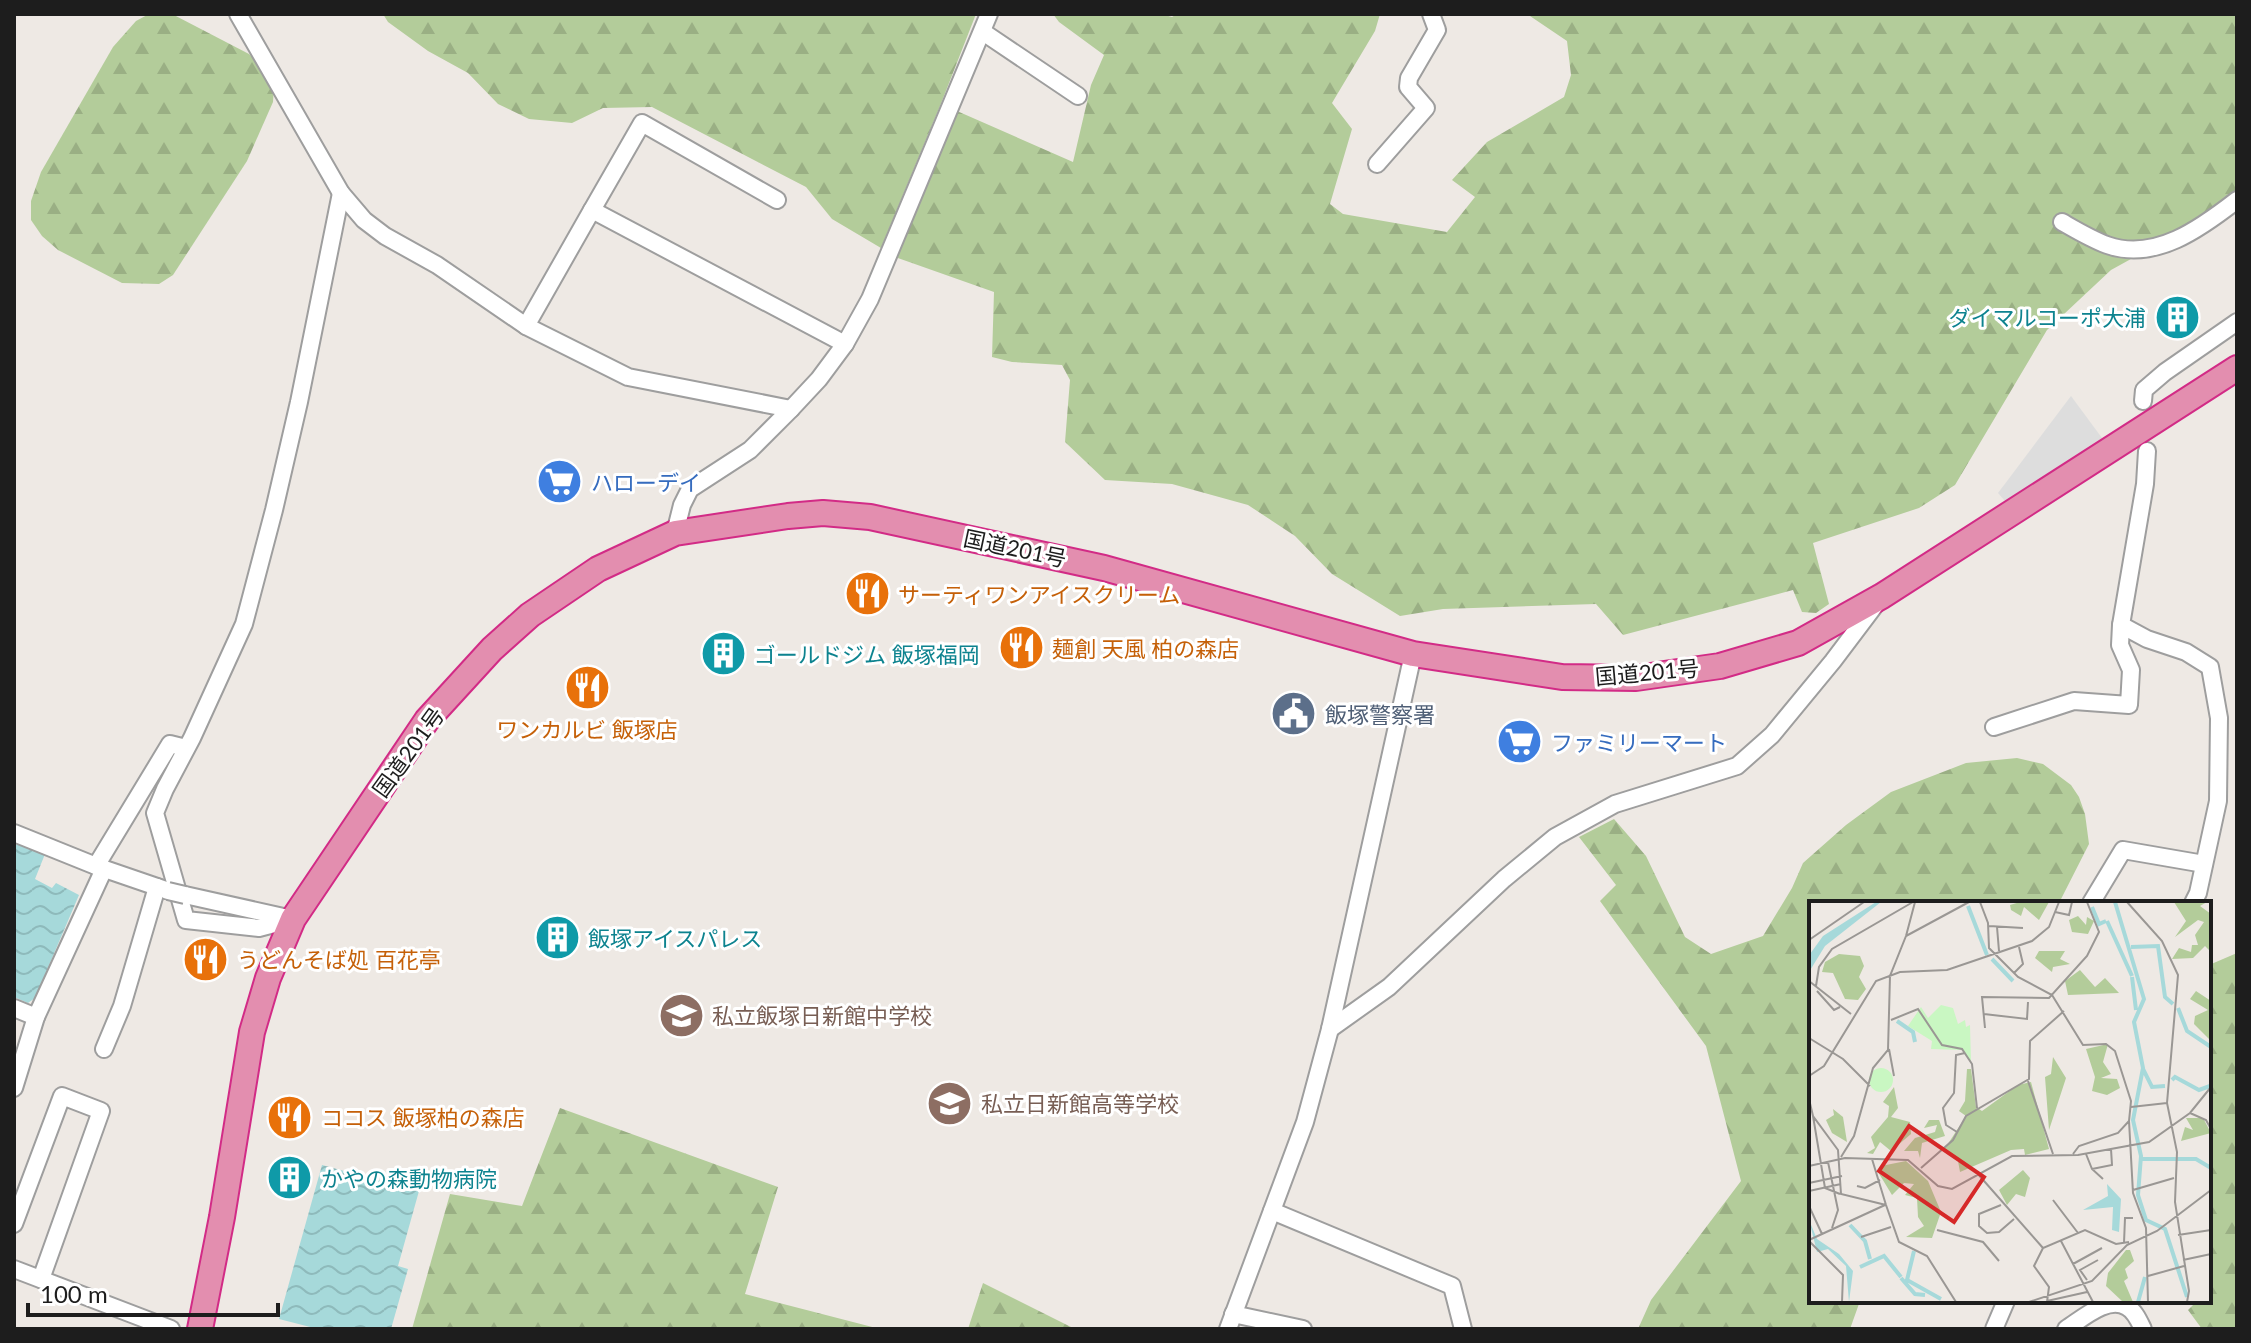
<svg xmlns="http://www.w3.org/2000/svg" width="2251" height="1343" viewBox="0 0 2251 1343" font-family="Lato,'Noto Sans JP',sans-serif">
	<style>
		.forest { fill: url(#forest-firs) }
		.parking { fill: #ddd }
		.water { fill: url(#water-waves) }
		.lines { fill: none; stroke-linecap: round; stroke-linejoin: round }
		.minor-casing { stroke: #9e9e9e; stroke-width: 20 }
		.highway-casing { stroke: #d22b86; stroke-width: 28 }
		.minor { stroke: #fff; stroke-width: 16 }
		.highway { stroke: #e38eaf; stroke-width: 24 }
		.minor-bridge-casing { stroke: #9e9e9e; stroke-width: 20; stroke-linecap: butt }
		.minor-bridge { stroke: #fff; stroke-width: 16 }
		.labels { text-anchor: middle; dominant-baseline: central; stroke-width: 6; stroke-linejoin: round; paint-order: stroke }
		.culture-label { font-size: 22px; fill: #0d838f; stroke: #fff; text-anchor: start }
		.shop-label { font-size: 22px; fill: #366cbe; stroke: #fff; text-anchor: start }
		.street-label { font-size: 22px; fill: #1d1d1d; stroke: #fff }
		.food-label { font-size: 22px; fill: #c56008; stroke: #fff; text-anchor: start }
		.service-label { font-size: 22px; fill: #4e5e75; stroke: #fff; text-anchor: start }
		.education-label { font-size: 22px; fill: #785e54; stroke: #fff; text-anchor: start }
		.inset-river { fill: none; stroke: #a6d9da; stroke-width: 4 }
		.inset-road { fill: none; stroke: #9a9794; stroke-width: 2 }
		.view { fill: #d62828; fill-opacity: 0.15; stroke: #d62828; stroke-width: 4 }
		.inset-edge { fill: none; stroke: #1d1d1d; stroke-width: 4 }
	</style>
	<defs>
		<pattern id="forest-firs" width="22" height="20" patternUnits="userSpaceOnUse" patternTransform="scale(2)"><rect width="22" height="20" fill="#b3cc9a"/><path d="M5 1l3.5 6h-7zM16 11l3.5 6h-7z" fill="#9aaf84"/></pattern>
		<pattern id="water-waves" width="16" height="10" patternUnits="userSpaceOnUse" patternTransform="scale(2)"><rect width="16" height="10" fill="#a6d9da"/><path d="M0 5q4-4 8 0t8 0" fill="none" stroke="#8ebabb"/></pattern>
	</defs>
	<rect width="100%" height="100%" fill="#eee9e4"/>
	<g class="forest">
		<path d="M149,14H172L249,54L266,70L274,85L273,102L247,161L173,275L159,284L122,283L58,250L42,236L31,220V201L41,172L113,47L136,21Z"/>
		<path d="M383,14H976L940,106L881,248L832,219L806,187L652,107L603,108L572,123L529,119L498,104L468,73L428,51L388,22Z"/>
		<path d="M1053,14H1161L1172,17L1177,14H1380L1375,31L1332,103L1352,129L1330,204L1343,214L1447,232L1475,197L1452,180L1487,142L1564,97L1571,75L1567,41L1527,14H2237V192L2198,222L2111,270L2047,330L1955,485L1919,508L1813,543L1829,604L1816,613L1802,612L1793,590L1623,635L1596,604L1443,609L1400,616L1332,574L1295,536L1248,505L1172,484L1105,480L1065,442L1070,380L1062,365L1012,362L992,357L994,292L895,257L957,111L1073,162L1091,85L1104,55L1059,22Z"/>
		<path d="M2017,758L2043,764L2071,785L2079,797L2085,814L2089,844L2059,903H1811V1301H1860L1850,1329H1638L1651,1300L1741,1181L1706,1046L1600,901L1616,885L1579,837L1614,819L1646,856L1685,937L1711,954L1763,936L1792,888L1803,863L1846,825L1891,792L1966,763Z"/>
		<path d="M2237,953V1329H2202L2188,1310L2197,1301H2209V965Z"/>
		<path d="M560,1108L778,1187L745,1294L880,1329H412L450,1194L522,1206Z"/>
		<path d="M983,1283L1071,1327L1082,1329H968Z"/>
	</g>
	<path class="parking" d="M2071,396L2102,438L2005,501L1998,493Z"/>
	<g class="water">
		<path d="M14,845H22L45,854L35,879L52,888L56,883L79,895L35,998L28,1003L14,997Z"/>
		<path d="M322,1165L419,1191L398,1266L408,1269L391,1329H318L279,1319Z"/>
	</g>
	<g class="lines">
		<defs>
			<g id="minor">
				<path d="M238,14L341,193L364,220L385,236L437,265L526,326L628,377L791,409"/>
				<path d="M983,32L1078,96"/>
				<path d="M1377,164L1426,108L1408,87L1409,78L1437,30L1431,14"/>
				<path d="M592,210L642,123L777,200"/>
				<path d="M2062,222C2076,230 2091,239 2107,245C2155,262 2201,228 2237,200"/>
				<path d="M526,326L592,210L845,344"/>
				<path d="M2143,401L2144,390L2165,372L2237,322"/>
				<path d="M2147,451L2145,484L2121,625L2147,639L2186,652L2210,667L2219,718L2218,801L2198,893L2193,903"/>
				<path d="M675,533L682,505L690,489L750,450L791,409L819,379L845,344L870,299L989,14"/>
				<path d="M1994,727L2074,701L2129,705L2131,670L2120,645L2121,625"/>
				<path d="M14,833L96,866L166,890"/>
				<path d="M96,866L170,744L186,748"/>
				<path d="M185,895L288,918"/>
				<path d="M2091,903L2123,850L2204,864"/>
				<path d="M293,919L259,928L186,920L155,813L165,789L192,738L244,624L274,510L299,402L341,193"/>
				<path d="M14,1008L36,1017"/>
				<path d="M1330,1029L1389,987L1504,879L1555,837L1615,804L1737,766L1772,735L1833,661L1876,604"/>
				<path d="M104,1049L122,1006L157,887"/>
				<path d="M14,1088L36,1017L104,869"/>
				<path d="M1272,1211L1452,1286L1463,1329"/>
				<path d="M14,1224L62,1096L101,1111L41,1279"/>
				<path d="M14,1269L171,1329"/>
				<path d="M1233,1314L1303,1329"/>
				<path d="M1228,1329L1305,1122L1330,1029L1413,654"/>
				<path d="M1994,1329L2006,1301"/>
				<path d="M2066,1329C2082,1319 2108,1295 2127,1307C2135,1311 2139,1321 2143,1329"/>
			</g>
			<path id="highway" d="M200,1329L222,1217L252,1032L268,978L293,919L427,720L492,649L530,615L598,569L675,533L788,516L823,513L870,517L1104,568L1413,654L1562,677L1636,678L1720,666L1798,643L1882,596L2237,368"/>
		</defs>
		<use href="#minor" class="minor-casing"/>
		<use href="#highway" class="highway-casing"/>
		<use href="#minor" class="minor"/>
		<use href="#highway" class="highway"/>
		<defs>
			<path id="minor-bridge" d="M168,891L185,895"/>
		</defs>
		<use href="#minor-bridge" class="minor-bridge-casing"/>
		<use href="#minor-bridge" class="minor-bridge"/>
	</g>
	<defs>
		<symbol id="building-disc" viewBox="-11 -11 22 22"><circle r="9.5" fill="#0f9aa8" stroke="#fff"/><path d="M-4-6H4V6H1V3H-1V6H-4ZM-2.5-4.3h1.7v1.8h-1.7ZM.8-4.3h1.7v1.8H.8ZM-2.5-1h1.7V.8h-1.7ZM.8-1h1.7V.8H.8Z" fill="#fff"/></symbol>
		<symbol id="supermarket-disc" viewBox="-11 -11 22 22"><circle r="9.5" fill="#3f7fe0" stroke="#fff"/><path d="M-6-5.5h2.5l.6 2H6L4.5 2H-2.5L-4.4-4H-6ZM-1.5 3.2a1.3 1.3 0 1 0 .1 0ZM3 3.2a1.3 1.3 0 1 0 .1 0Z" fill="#fff"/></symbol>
		<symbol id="restaurant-disc" viewBox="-11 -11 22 22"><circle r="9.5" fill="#e8710a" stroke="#fff"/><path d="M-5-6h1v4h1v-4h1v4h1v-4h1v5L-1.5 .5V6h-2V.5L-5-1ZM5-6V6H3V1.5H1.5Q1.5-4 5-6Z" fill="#fff"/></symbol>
		<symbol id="civic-disc" viewBox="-11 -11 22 22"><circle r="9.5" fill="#5c6f8a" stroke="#fff"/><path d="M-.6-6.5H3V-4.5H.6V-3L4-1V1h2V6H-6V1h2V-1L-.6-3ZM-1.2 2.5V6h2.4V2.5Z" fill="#fff"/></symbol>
		<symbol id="school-disc" viewBox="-11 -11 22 22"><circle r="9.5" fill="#8d6e63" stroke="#fff"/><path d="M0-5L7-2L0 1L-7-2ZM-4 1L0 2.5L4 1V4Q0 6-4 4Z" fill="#fff"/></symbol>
	</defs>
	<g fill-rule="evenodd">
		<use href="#building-disc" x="2152" y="292" width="51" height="51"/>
		<use href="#supermarket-disc" x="534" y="456" width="51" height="51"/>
		<use href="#restaurant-disc" x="842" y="568" width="51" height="51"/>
		<use href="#restaurant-disc" x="996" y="622" width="51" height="51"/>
		<use href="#building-disc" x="698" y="628" width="51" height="51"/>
		<use href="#restaurant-disc" x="562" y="662" width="51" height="51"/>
		<use href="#civic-disc" x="1268" y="688" width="51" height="51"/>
		<use href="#supermarket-disc" x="1494" y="716" width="51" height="51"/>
		<use href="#building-disc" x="532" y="912" width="51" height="51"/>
		<use href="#restaurant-disc" x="180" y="934" width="51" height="51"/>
		<use href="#school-disc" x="656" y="990" width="51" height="51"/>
		<use href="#school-disc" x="924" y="1078" width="51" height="51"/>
		<use href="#restaurant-disc" x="264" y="1092" width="51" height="51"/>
		<use href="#building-disc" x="264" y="1152" width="51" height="51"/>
	</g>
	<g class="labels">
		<g class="culture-label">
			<text x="2146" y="317" text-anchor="end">ダイマルコーポ大浦</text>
			<text x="754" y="654">ゴールドジム 飯塚福岡</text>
			<text x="588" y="938">飯塚アイスパレス</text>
			<text x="321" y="1178">かやの森動物病院</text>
		</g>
		<g class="shop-label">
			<text x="591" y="482">ハローデイ</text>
			<text x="1551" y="742">ファミリーマート</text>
		</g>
		<g class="street-label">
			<text transform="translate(1015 548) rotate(12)">国道201号</text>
			<text transform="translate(1647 672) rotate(-5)">国道201号</text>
			<text transform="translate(408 752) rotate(-54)">国道201号</text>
		</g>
		<g class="food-label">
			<text x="898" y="594">サーティワンアイスクリーム</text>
			<text x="1052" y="648">麺創 天風 柏の森店</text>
			<text x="587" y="729" text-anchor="middle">ワンカルビ 飯塚店</text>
			<text x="237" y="959">うどんそば処 百花亭</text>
			<text x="321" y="1117">ココス 飯塚柏の森店</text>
		</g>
		<g class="service-label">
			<text x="1325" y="714">飯塚警察署</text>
		</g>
		<g class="education-label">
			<text x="712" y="1015">私立飯塚日新館中学校</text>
			<text x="981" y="1103">私立日新館高等学校</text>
		</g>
	</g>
	<g transform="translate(1809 901)">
		<rect width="402" height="402" fill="#eee9e4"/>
		<path d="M211,1H240L230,19L215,6L212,15L202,9L201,4ZM365,1H398L391,5L402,13V51L396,45L384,57L363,58L370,47L382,51L383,44H389L386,34L395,21L389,19L366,36L377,20ZM269,15L277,24L278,16L285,20L279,33L263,31L260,19ZM230,50H256L251,58L261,63L244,66L243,71L226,57ZM30,53L51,55L55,65L50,76L57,88L49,99L36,98L24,72L13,71L16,61ZM271,69L286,86L296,77L310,92L259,94L256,80ZM387,90L402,100V140L385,123L386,115L399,109L381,98ZM299,143L294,161L302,173L292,177L308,178L311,187L298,194L283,190L286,176L277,148ZM244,156L257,177L240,229L236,176L242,173ZM158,168H162L167,206L173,210L209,184L222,181L240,248L216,254L215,248L202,249L151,271L149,260L135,249L157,215L150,210L156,200ZM85,186L89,207L82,216L101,221L102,233L82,250L71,241L64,253L58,252L66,247L62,236L79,216L80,205L74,201ZM24,208L34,216L38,241L23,232L17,219L25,214ZM377,217H394L402,232L372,240L376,226L384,229ZM120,219H130L136,235L113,242L111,257L109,250H95L106,237L126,231L128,224L115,227ZM97,260L119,280L132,311L123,337L97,336L115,325L109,316L108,297L96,294L105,283L95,282L83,294L69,271L72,265ZM214,269L221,277L216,296L207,293L198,304L190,289ZM317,349H321L325,360L316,368L319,377L315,380L324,401H314L297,385L299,372Z" fill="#b3cc9a"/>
		<path d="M132,104L144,107L149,123L156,119L157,126L161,124L162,161L154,149L122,148L123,140L99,125L112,106L119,117ZM60 179a12 12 0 1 1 24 0a12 12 0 1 1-24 0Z" fill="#c9f7c2"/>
		<path d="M67,1H72L16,45L0,71L1,53L14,35ZM298,283L312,298L310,331L303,329L304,306L274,309L299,295ZM0,319L8,338L30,353L44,370L40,401L37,365L19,348L8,351Z" fill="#a6d9da"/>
		<path class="inset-river" d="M306,1L335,98L325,121L334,167L324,219L332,255L329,294L337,319L356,328L378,396M159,5L178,54M283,6L290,23L297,20M298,20L323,75M322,46L349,45L356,96L364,103M183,58L204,80M323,76L327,109M369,107L378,130L402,146M88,120L104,131L106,141M334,168L343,186L356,185M363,179L366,176L390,189L401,185M333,258H387L402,267M41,324L56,340L61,358M105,350L98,379L132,398M51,366L75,355L92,376M92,377L106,393L116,394M329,401L336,376"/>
		<path class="inset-road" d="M171,1L179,22L180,47L209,76L243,94L274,144L297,143L306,150L322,200L320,220L309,232L270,245L264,253M318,1L353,40L369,74L358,202L368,251L366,301L380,390L378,401M246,11L260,14L263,1M180,25L214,27M188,26L190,50M97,35L160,1M97,35L106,1M0,39L55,1M205,72L214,63L210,46M0,80L42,113M7,85L10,66L23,48L104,1M8,90L25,109L31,106M175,113L218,118L219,101M82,119L109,108L133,144L153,148L163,163L168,207M176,127L173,96L240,97L278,55L290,31L278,1M0,137L34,158L61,185M80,148L85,175M0,175L15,165L67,80L91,71L138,69L223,40L240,26L250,1M219,180L244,253M0,198L4,215L29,249L32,293L77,304M322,206L358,202M381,212L397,219L402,228M4,215L16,287L31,293M320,220L324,292L337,327L339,401M148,231L137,224L134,207L145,192L147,154L156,152M277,253L283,268L294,278M32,256L45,235L64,167L79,149L81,75L97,35M63,258L77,304M19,261L29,309L23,327M0,265L36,257L99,259L129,285L143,288L203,255L269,254L340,241L381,212L402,186M112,267L144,239L157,215L220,178L221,140L255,110M283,268L303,264L302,248M168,272L234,347M0,282L33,275M48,285L56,287L71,279M324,289L365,277M0,290L32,283M244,299L269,332M77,304L90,341L118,355L147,401M192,304L170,313V325L178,332L190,331L205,318M0,305L13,333M128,329L174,341L190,360M369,334L402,329M52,336L82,326M0,339L76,304M0,340L34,374L33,401M252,340L284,401M315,342L316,317H324M374,359L402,353M264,363L293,347M339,375L375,365M278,379L271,369L289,359M238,400L278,391M220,401L283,380L318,344L348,330L402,289M238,401L240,386L225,365L234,347L276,329L307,343L320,341"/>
		<path class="view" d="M100,225L175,276L145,321L70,270Z"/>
		<rect width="402" height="402" class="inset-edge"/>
	</g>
	<rect width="2251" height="1343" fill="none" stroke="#1d1d1d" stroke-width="32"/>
	<path d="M28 1303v12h250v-12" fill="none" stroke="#1d1d1d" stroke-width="4"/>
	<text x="40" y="1303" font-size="24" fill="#1d1d1d" stroke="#ffffff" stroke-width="6" paint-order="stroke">100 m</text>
</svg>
